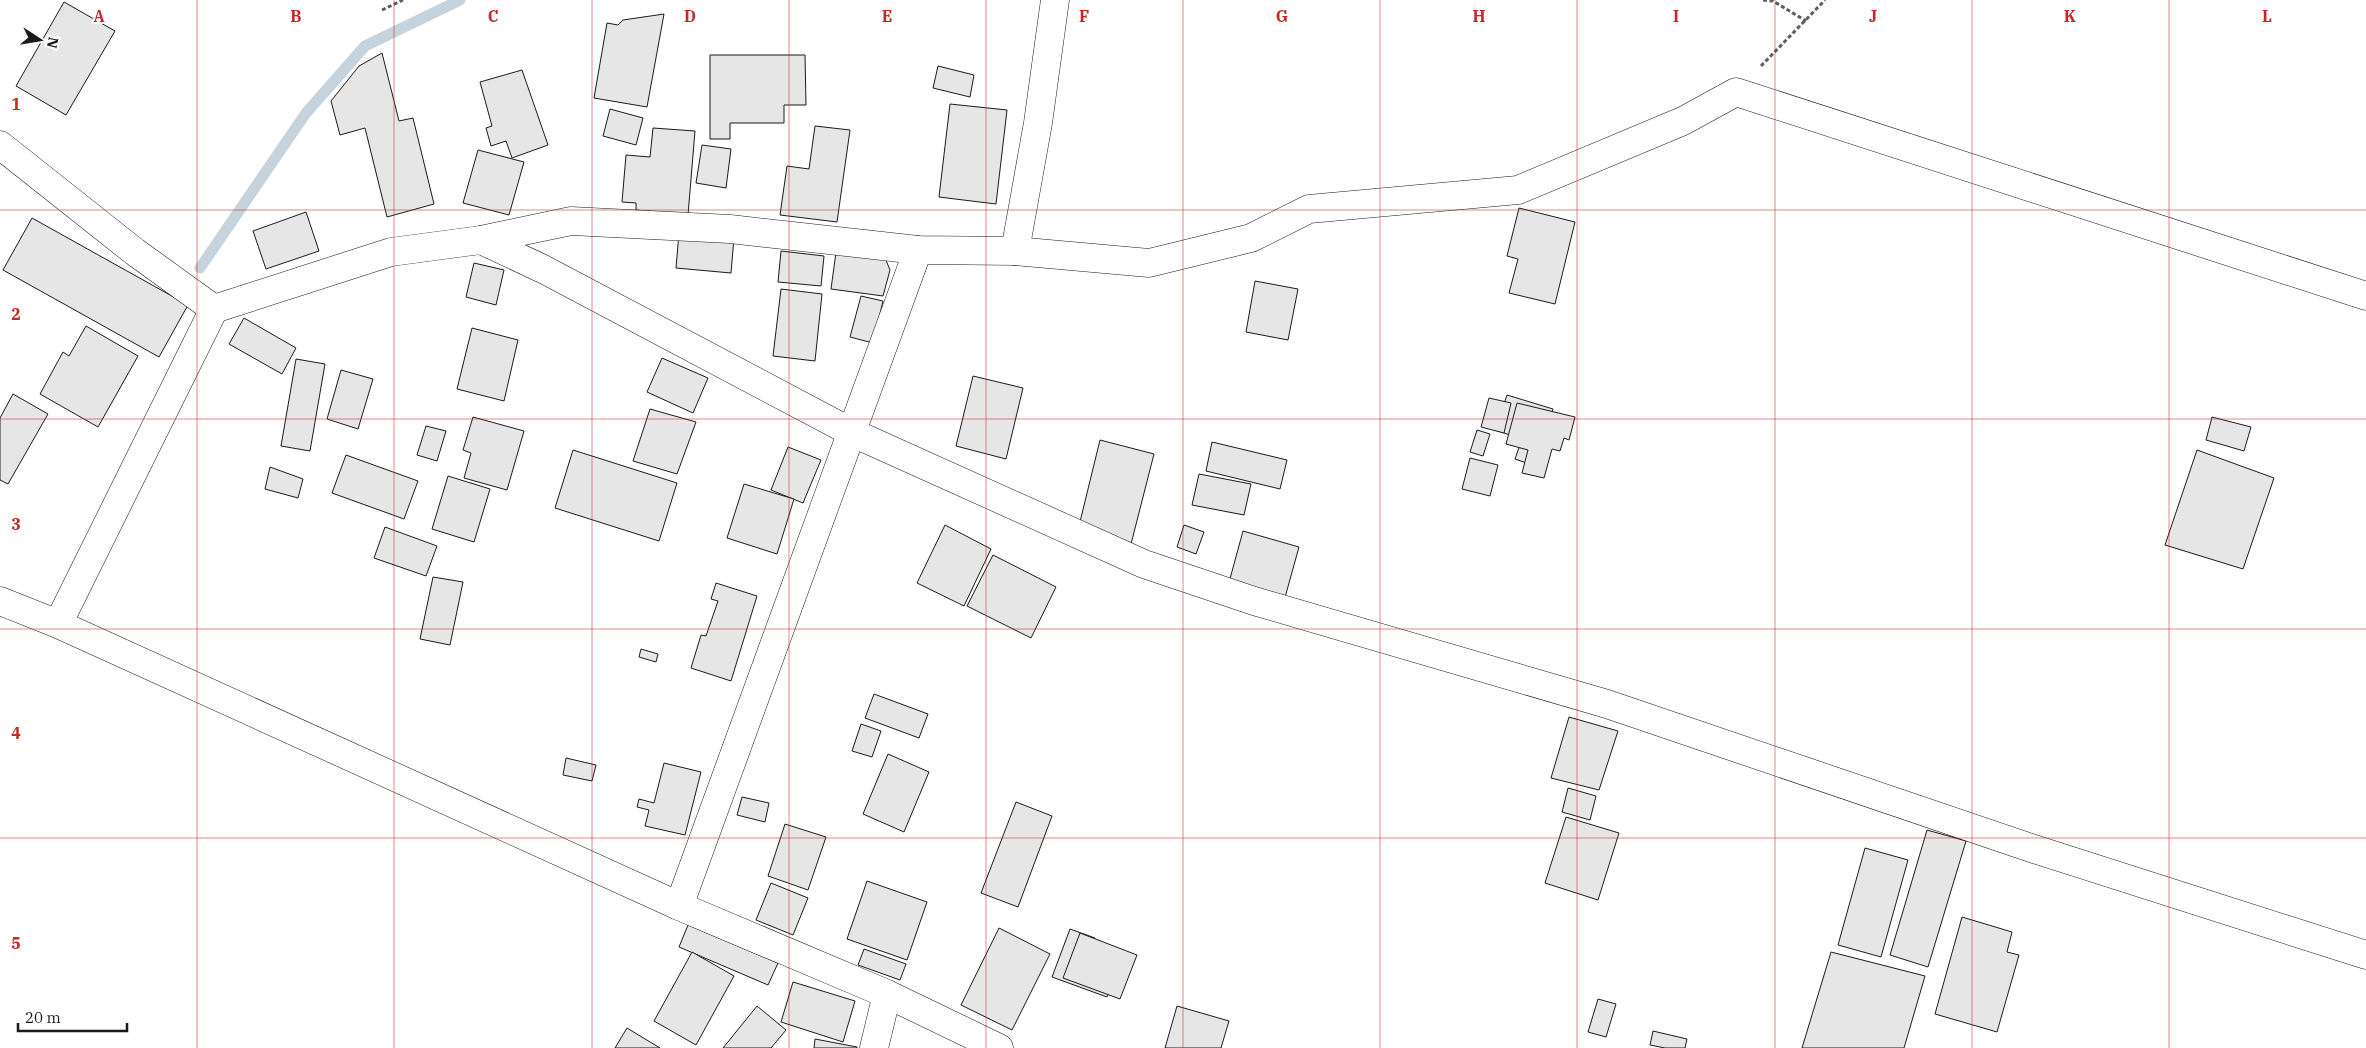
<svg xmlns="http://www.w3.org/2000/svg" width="2366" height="1048" viewBox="0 0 2366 1048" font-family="'IBM Plex Serif',serif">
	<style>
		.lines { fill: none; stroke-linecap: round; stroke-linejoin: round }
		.stream { stroke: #c6d2dc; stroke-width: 11 }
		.building { fill: #e6e6e6; stroke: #1a1a1a }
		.minor-casing { stroke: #1a1a1a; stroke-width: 29 }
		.path { stroke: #5f5f5f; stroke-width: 3; stroke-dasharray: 4 2.5; stroke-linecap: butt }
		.minor { stroke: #fff; stroke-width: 28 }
		.grid { fill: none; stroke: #c62828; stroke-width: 1; stroke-opacity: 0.55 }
		.grid-label { font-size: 16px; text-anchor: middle; font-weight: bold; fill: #c62828; stroke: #fff; stroke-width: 4; stroke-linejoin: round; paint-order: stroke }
	</style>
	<rect width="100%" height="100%" fill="#fff"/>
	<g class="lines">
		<path class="stream" d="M200,268L306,113L365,46L460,0"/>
	</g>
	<g class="building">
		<path d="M64,2L115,31L66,115L16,86Z"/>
		<path d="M664,14L647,107L594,98L607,23L618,25L623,20Z"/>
		<path d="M382,53L399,121L413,118L434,204L387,217L365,128L340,135L331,101L359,66Z"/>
		<path d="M710,55H805L806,105H784V123H730V139H710Z"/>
		<path d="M938,66L974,75L970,97L933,88Z"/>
		<path d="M522,70L548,145L512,158L506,141L491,146L486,128L492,126L480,82Z"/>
		<path d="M950,104L1007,110L996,204L939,197Z"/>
		<path d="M610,109L643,118L636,145L603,136Z"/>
		<path d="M815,126L850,130L837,222L780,215L787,166L809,169Z"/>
		<path d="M653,128L695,131L688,215L636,210V203L622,202L626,155L650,157Z"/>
		<path d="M702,145L731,149L726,188L696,183Z"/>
		<path d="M478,150L524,162L509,215L463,203Z"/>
		<path d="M1519,208L1575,222L1555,304L1509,293L1518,259L1507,256Z"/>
		<path d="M306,212L319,251L266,269L253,231Z"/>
		<path d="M32,218L188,305L159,357L3,270Z"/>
		<path d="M679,233L734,238L731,273L676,268Z"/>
		<path d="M837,245L883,253L890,270L883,296L831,289Z"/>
		<path d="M781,251L824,256L821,286L778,282Z"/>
		<path d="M474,263L504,270L496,305L466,297Z"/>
		<path d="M1255,281L1298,289L1288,340L1246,332Z"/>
		<path d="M781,289L822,294L815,361L773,356Z"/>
		<path d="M861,296L883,301L873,343L850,337Z"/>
		<path d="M244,318L296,348L282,374L229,344Z"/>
		<path d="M86,326L138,356L98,427L40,394L63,352L69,356Z"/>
		<path d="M472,328L518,340L504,401L457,389Z"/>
		<path d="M662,358L708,378L693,413L647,392Z"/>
		<path d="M296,359L325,364L310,451L281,446Z"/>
		<path d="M341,370L373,379L358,429L327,419Z"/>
		<path d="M973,376L1023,388L1006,459L956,446Z"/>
		<path d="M13,394L48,414L8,484L0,480V418Z"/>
		<path d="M1507,395L1553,409L1535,466L1515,459L1522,439L1495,430Z"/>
		<path d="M1489,398L1511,403L1504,433L1481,427Z"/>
		<path d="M1517,403L1575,417L1569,440L1564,438L1560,451L1552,449L1544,478L1522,473L1528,450L1506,444Z"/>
		<path d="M650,409L696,422L677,474L633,461Z"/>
		<path d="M473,417L524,431L507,490L464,478L471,453L463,450Z"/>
		<path d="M2212,417L2251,427L2244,451L2206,440Z"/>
		<path d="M426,426L446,431L437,461L417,455Z"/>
		<path d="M1477,430L1490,434L1483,456L1470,452Z"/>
		<path d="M1100,440L1154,454L1131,544L1078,530Z"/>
		<path d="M1212,442L1287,460L1280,489L1206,471Z"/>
		<path d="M788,447L821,460L803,503L771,490Z"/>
		<path d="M573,450L677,483L659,541L555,508Z"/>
		<path d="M2197,450L2274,478L2243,569L2165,545Z"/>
		<path d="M346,455L418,481L404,519L332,493Z"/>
		<path d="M1470,458L1498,465L1490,496L1462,489Z"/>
		<path d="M270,467L303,479L298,498L265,489Z"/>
		<path d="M1199,474L1251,484L1244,515L1192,505Z"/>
		<path d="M448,476L490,489L474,542L432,529Z"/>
		<path d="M744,484L794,499L777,554L727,538Z"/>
		<path d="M945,525L991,549L964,606L917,583Z"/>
		<path d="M1184,525L1204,532L1196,554L1177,547Z"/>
		<path d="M385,527L437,546L426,576L374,558Z"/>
		<path d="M1243,531L1299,547L1284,601L1228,586Z"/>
		<path d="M993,555L1056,587L1031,638L967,606Z"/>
		<path d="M433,577L463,582L450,645L420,639Z"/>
		<path d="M716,583L757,596L731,681L691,668L701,635L706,636L718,601L711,599Z"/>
		<path d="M641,649L658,654L656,662L639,657Z"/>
		<path d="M874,694L928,714L919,738L865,718Z"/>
		<path d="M1569,717L1618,731L1599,790L1551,778Z"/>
		<path d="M861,724L881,731L872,757L852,751Z"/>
		<path d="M888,754L929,772L904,832L863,814Z"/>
		<path d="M566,758L596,765L592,781L563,775Z"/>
		<path d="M664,763L701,772L685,835L645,826L649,810L637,807L639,799L654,803Z"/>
		<path d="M1568,788L1596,796L1590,820L1562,812Z"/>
		<path d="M742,797L769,803L765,822L737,815Z"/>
		<path d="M1016,802L1052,816L1018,907L981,893Z"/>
		<path d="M1566,817L1619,833L1598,900L1545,883Z"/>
		<path d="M785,824L826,837L808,890L768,876Z"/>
		<path d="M1927,830L1966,841L1928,967L1890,955Z"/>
		<path d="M1865,848L1908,860L1881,957L1838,945Z"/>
		<path d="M867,881L927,902L907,960L847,939Z"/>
		<path d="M771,883L808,898L793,935L756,920Z"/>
		<path d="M1962,917L2012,932L2007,952L2019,955L1997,1032L1935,1014Z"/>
		<path d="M688,925L778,963L768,985L679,947Z"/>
		<path d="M999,928L1050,954L1012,1030L961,1005Z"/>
		<path d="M1070,929L1095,938L1086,964L1116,975L1107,997L1052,977Z"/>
		<path d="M1080,933L1137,955L1120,999L1063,978Z"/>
		<path d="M864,949L906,964L900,980L858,965Z"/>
		<path d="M692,952L734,976L696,1045L654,1021Z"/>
		<path d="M1831,952L1925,976L1904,1048H1802Z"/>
		<path d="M793,982L855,1001L843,1042L781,1022Z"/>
		<path d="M1598,999L1616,1004L1606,1037L1588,1032Z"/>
		<path d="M757,1006L786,1030L771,1048H723Z"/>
		<path d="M1177,1006L1229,1021L1221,1048H1165Z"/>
		<path d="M627,1028L660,1048H615Z"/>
		<path d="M1653,1031L1687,1039L1685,1048H1665L1650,1045Z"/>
		<path d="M815,1039L857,1047V1048H814Z"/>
	</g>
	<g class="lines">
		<defs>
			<g id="minor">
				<path d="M0,145L135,252L214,309L391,252L481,240L571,221L730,229L918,250L1015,251L1149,263L1251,238L1309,209L1518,190L1683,121L1736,92L2366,296"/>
				<path d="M481,240L543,269L853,433L1144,564L1254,601L1607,704L2034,849L2366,955"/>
				<path d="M1015,251L1038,123L1055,0"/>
				<path d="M0,601L58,624L679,906L887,994L999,1048"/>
				<path d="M58,624L214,309"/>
				<path d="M679,906L918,250"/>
				<path d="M874,1048L887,994"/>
			</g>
		</defs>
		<use href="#minor" class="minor-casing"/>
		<g class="path">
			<path d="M1763,0L1773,1L1806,21"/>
			<path d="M382,10L403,0"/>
			<path d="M1761,66L1825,0"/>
		</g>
		<use href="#minor" class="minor"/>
	</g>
	<path class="grid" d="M197,0V1048M394,0V1048M592,0V1048M789,0V1048M986,0V1048M1183,0V1048M1380,0V1048M1577,0V1048M1775,0V1048M1972,0V1048M2169,0V1048M0,210H2366M0,419H2366M0,629H2366M0,838H2366"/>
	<g class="grid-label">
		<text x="99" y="22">A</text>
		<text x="296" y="22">B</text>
		<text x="493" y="22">C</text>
		<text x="690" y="22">D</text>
		<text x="887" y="22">E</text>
		<text x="1084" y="22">F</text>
		<text x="1282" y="22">G</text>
		<text x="1479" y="22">H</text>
		<text x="1676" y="22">I</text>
		<text x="1873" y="22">J</text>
		<text x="2070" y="22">K</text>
		<text x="2267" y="22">L</text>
		<text x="16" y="110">1</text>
		<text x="16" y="320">2</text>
		<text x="16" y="530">3</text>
		<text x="16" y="739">4</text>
		<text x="16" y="949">5</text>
	</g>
	<g transform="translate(40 40) rotate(102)" stroke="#ffffff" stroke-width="4" paint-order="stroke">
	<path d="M0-4L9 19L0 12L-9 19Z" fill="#1a1a1a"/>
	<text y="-8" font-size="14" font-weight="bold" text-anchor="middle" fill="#1a1a1a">N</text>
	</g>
	<path d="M18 1023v8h109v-8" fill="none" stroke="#1a1a1a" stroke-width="2.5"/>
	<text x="25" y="1023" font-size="15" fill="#1a1a1a" stroke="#ffffff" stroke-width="4" paint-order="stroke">20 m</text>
</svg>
